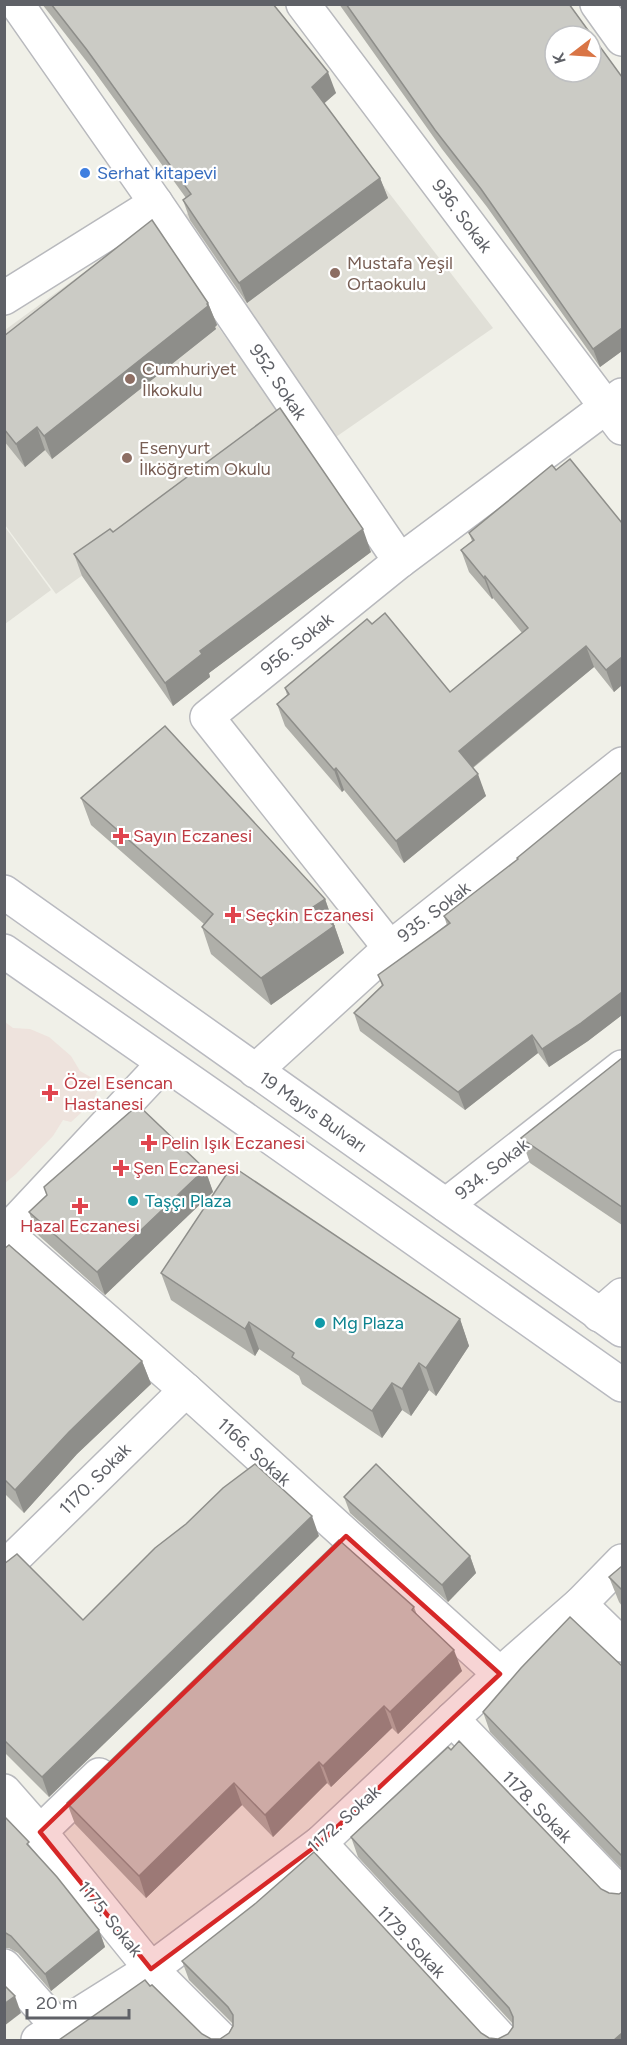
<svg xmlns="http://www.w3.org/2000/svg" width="627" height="2045" viewBox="0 0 627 2045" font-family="Figtree,sans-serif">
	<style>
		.education { fill: #e0dfd7 }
		.medical { fill: #eee3dd }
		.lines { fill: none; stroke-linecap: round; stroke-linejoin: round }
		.minor-casing { stroke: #b8b9bd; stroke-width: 36 }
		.tertiary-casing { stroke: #b8b9bd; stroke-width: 36 }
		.secondary-casing { stroke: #b9bac0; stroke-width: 36 }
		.minor { stroke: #fff; stroke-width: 33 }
		.tertiary { stroke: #fff; stroke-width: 33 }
		.secondary { stroke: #fff; stroke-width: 33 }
		.wall { fill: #afafa9 }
		.shaded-wall { fill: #8e8e8a }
		.building { fill: #cbcbc5; stroke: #8e8e8a; stroke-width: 1.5; fill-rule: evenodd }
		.marked { fill: #d62828; fill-opacity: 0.2; stroke: #d62828; stroke-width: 4.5; stroke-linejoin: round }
		.shop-dot { fill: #3f7fe0; stroke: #fff; stroke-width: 2 }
		.education-dot { fill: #8d6e63; stroke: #fff; stroke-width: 2 }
		.health-dot { fill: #e0444e; stroke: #fff; stroke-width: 2 }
		.culture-dot { fill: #0f9aa8; stroke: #fff; stroke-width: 2 }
		.labels { text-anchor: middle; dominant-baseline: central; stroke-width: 4.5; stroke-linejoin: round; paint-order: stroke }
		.shop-label { font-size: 18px; fill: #366cbe; stroke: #fff; text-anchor: start }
		.street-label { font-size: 18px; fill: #5f6167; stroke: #fff }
		.education-label { font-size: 18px; fill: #785e54; stroke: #fff; text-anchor: start }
		.health-label { font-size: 18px; fill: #be3a42; stroke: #fff; text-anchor: start }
		.culture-label { font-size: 18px; fill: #0d838f; stroke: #fff; text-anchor: start }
	</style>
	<rect width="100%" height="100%" fill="#f0f0e8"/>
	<g class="education">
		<path d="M329,115L493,328L333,439L181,218Z"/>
		<path d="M146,227L291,428L56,594L5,525V330Z"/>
		<path d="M5,527L51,590L5,624H4Z"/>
	</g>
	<path class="medical" d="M5,1022L13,1028L30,1029L49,1037L71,1056L80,1071L101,1083L92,1103L71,1122L63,1120L53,1136L16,1174L5,1183Z"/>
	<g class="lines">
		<defs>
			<g id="minor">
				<path d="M17,4L156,203L400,561"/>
				<path d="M303,4L622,428"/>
				<path d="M597,4L622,39"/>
				<path d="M4,298L156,203"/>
				<path d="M390,948L207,717L400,561L622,395"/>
				<path d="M255,1071L390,948L622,764"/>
				<path d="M446,1205L622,1067"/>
				<path d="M6,1233L186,1390L500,1674"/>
				<path d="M4,1234L164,1063"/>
				<path d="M599,1315L622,1295"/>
				<path d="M4,1568L186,1390"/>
				<path d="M580,1604L622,1645"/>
				<path d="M452,1719L622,1895"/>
				<path d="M4,1791L40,1832L151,1969L222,2040"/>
				<path d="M40,1832L99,1775"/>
				<path d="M320,1843L502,2040"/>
				<path d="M4,1966L59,2028"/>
			</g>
			<path id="tertiary" d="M38,2040L151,1969L320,1843L500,1674L580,1604L622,1561"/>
			<g id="secondary">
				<path d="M4,892L622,1330"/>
				<path d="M4,951L225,1105L622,1385"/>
			</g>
		</defs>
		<use href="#minor" class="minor-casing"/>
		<use href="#tertiary" class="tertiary-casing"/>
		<use href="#secondary" class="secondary-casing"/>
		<use href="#minor" class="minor"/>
		<use href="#tertiary" class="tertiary"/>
		<use href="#secondary" class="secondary"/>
	</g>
	<g class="wall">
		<path d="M42,4H273L336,93L324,103L380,178L388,198L247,303L190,220L183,200L186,198L94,71Z"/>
		<path d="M339,4H569L622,77V351L600,367L487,207L442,149Z"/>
		<path d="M208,303L217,325L215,327L216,329L52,459L45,450L25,467L4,441V336Z"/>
		<path d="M556,470L622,523V685L614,692L594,667L473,768L486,796L404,863L344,790L342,792L285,726L277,704L287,695L285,688L372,624L450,692L522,633L493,598L492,599L469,572L461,550L472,541L469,533Z"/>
		<path d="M113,532L371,552L209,673L210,677L173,706L82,576L74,554Z"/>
		<path d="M622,772V1015L588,1041L549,1067L538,1053L465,1110L360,1031L354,1013L382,986L378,975L447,925L444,916L518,860Z"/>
		<path d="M81,798L325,899L344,953L271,1005L211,954L202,927L204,924L91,825Z"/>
		<path d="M622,1058V1225L530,1163L521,1138Z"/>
		<path d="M205,1169L213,1192L105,1295L37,1234L29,1212Z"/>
		<path d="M4,1249L142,1361L151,1384L77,1454L24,1513L4,1493Z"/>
		<path d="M161,1273L460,1319L469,1346L436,1396L429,1390L411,1416L402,1410L382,1438L302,1384L299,1376L259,1349L255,1356L171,1300Z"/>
		<path d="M344,1497L470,1556L476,1573L448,1602L350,1513Z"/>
		<path d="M319,1536L49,1797L4,1752V1564L83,1620Z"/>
		<path d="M622,1566V1606L619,1602L609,1577Z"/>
		<path d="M414,1607L417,1615L462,1671L398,1734L392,1728L331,1787L327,1783L273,1837L242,1805L146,1898L75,1824L67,1803Z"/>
		<path d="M622,1666V1869L490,1732L483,1712Z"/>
		<path d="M4,1816L99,1930L105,1947L51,1991L18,1953L9,1948H4Z"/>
		<path d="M351,1837L601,1889L609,1893L619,1894L622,2040H59L202,2034L211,2039H220L229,2033L233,2024L189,1980L182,1961L481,2033L489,2038L498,2039L508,2034L513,2027V2024L358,1857Z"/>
	</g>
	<g class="shaded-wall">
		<path d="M328,72L336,93L319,108L312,87Z"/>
		<path d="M380,178L388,198L247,303L239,283Z"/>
		<path d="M208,303L217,325L215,327L216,329L52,459L44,436Z"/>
		<path d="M622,328V351L600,367L593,349Z"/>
		<path d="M37,427L45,450L25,467L16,444Z"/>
		<path d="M363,529L371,552L209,673L210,677L173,706L165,683L200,651Z"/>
		<path d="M485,576L493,598L492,599L484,578Z"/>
		<path d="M586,646L594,667L467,772L459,751Z"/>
		<path d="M622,657V685L614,692L606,670Z"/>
		<path d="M336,768L344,790L342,792L334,770Z"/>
		<path d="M478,774L486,796L404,863L396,841Z"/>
		<path d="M325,899L344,953L271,1005L261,978L313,907Z"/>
		<path d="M622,992V1015L588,1041L549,1067L542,1049Z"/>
		<path d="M532,1035L538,1053L465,1110L458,1092Z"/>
		<path d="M205,1169L213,1192L105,1295L97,1272Z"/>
		<path d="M460,1319L469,1346L436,1396L426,1368Z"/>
		<path d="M249,1322L259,1349L255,1356L245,1329Z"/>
		<path d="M142,1361L151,1384L77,1454L24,1513L15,1490L69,1432Z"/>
		<path d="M419,1363L429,1390L411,1416L402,1389Z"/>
		<path d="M392,1383L402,1410L382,1438L372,1411Z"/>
		<path d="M312,1516L319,1536L49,1797L42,1777Z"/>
		<path d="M470,1556L476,1573L448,1602L442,1585Z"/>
		<path d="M454,1650L462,1671L398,1734L390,1712Z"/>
		<path d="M384,1706L392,1728L331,1787L323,1766Z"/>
		<path d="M319,1762L327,1783L273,1837L265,1815Z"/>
		<path d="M234,1783L242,1805L146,1898L139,1876Z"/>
		<path d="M99,1930L105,1947L51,1991L45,1974Z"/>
		<path d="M15,1996L21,2013L4,2026V2004Z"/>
		<path d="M622,2033V2040H614Z"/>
	</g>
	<g class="building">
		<path d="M51,4H273L328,72L312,87L380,178L239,283L183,200L191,194L87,50Z"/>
		<path d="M346,4H569L622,77V328L593,349L481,189L435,130ZM555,36H591V72H555Z"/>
		<path d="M152,220L208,303L207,304L208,306L44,436L37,427L16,444L4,429V336Z"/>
		<path d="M280,408L363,529L200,651L202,654L165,683L74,554L110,529L113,532Z"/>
		<path d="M570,459L622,523V657L606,670L586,646L459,751L478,774L396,841L336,768L334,770L277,704L289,694L285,688L367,619L372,624L385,613L450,692L528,628L485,576L484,578L461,550L474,540L469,533L552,465L556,470Z"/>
		<path d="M165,726L325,899L313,907L334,926L261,978L202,927L213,914L81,798Z"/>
		<path d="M622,772V992L581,1023L542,1049L532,1035L458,1092L354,1013L383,985L378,975L450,923L444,916L518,859L517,858Z"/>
		<path d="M622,1058V1207L521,1138Z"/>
		<path d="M138,1105L205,1169L97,1272L29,1212L47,1195L44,1187Z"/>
		<path d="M232,1166L460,1319L426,1368L419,1363L402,1389L392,1383L372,1411L292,1357L294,1353L249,1322L245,1329L161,1273Z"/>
		<path d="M9,1245L142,1361L69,1432L15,1490L4,1479V1249Z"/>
		<path d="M255,1464L312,1516L42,1777L4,1740V1564L17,1554L83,1620L155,1548L186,1524L223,1488Z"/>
		<path d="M376,1464L470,1556L442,1585L344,1497Z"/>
		<path d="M339,1540L414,1607L412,1610L454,1650L390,1712L384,1706L323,1766L319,1762L265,1815L234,1783L139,1876L67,1803Z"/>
		<path d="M622,1566V1590L609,1577Z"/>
		<path d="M570,1617L622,1666V1856L483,1712L521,1668Z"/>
		<path d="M459,1741L601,1889L609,1893L619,1894L622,1892V2033L614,2040H59L145,1980L150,1986L152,1985L202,2034L211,2039H220L229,2033L233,2026V2015L228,2007L182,1961L256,1903L314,1852L481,2033L489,2038L498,2039L508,2034L513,2027V2017L509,2008L351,1837L448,1747L451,1750Z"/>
		<path d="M4,1816L29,1842L27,1844L57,1877L99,1930L45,1974L11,1936L4,1932Z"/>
		<path d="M4,1985L15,1996L4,2004Z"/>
	</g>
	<path class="marked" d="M346,1536L500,1674L320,1843L151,1969L40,1832Z"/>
	<circle class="shop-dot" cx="85" cy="173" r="6"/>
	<g class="education-dot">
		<circle cx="335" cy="273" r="6"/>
		<circle cx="130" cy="379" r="6"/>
		<circle cx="127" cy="458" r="6"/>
	</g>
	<g class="health-dot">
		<path d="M118 827h6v6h6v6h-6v6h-6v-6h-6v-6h6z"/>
		<path d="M230 906h6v6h6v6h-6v6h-6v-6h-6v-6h6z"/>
		<path d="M47 1084h6v6h6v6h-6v6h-6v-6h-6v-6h6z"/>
		<path d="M146 1134h6v6h6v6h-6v6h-6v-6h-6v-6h6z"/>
		<path d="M118 1159h6v6h6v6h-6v6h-6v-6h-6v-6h6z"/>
		<path d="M77 1197h6v6h6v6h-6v6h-6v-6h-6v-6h6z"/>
	</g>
	<g class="culture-dot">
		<circle cx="133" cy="1201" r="6"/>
		<circle cx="320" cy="1323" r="6"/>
	</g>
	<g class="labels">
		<g class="shop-label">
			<text x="97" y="173">Serhat kitapevi</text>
		</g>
		<g class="street-label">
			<text transform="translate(462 216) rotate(53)">936. Sokak</text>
			<text transform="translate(278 382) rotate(56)">952. Sokak</text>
			<text transform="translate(297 644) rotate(-39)">956. Sokak</text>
			<text transform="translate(434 912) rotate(-38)">935. Sokak</text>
			<text transform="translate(313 1112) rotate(35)">19 Mayıs Bulvarı</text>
			<text transform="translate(492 1169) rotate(-38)">934. Sokak</text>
			<text transform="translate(254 1452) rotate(42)">1166. Sokak</text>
			<text transform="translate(95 1479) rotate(-45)">1170. Sokak</text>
			<text transform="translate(537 1807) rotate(46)">1178. Sokak</text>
			<text transform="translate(344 1819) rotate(-42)">1172. Sokak</text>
			<text transform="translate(110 1919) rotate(51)">1175. Sokak</text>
			<text transform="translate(411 1942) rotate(47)">1179. Sokak</text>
		</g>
		<g class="education-label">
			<text x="347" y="263">Mustafa Yeşil<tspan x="347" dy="21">Ortaokulu</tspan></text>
			<text x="142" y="369">Cumhuriyet<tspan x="142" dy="21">İlkokulu</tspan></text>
			<text x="139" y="448">Esenyurt<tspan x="139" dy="21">İlköğretim Okulu</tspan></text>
		</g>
		<g class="health-label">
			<text x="133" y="836">Sayın Eczanesi</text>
			<text x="245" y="915">Seçkin Eczanesi</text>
			<text x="64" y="1083">Özel Esencan<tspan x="64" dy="21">Hastanesi</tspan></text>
			<text x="161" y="1143">Pelin Işık Eczanesi</text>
			<text x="133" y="1168">Şen Eczanesi</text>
			<text x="80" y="1226" text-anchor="middle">Hazal Eczanesi</text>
		</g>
		<g class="culture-label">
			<text x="145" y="1201">Taşçı Plaza</text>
			<text x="332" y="1323">Mg Plaza</text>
		</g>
	</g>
	<rect width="627" height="2045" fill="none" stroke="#5f6167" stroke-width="12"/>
	<g transform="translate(573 54) rotate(253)"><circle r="28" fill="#ffffff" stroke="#bfc0c2" stroke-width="1.5"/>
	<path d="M0-4.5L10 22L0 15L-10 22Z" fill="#d97546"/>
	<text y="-9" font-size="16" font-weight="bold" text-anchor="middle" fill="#5f6167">K</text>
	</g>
	<path d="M27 2009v9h102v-9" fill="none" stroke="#5f6167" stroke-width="3"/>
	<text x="36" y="2009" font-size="18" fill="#5f6167" stroke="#ffffff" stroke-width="4.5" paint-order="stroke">20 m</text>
</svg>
